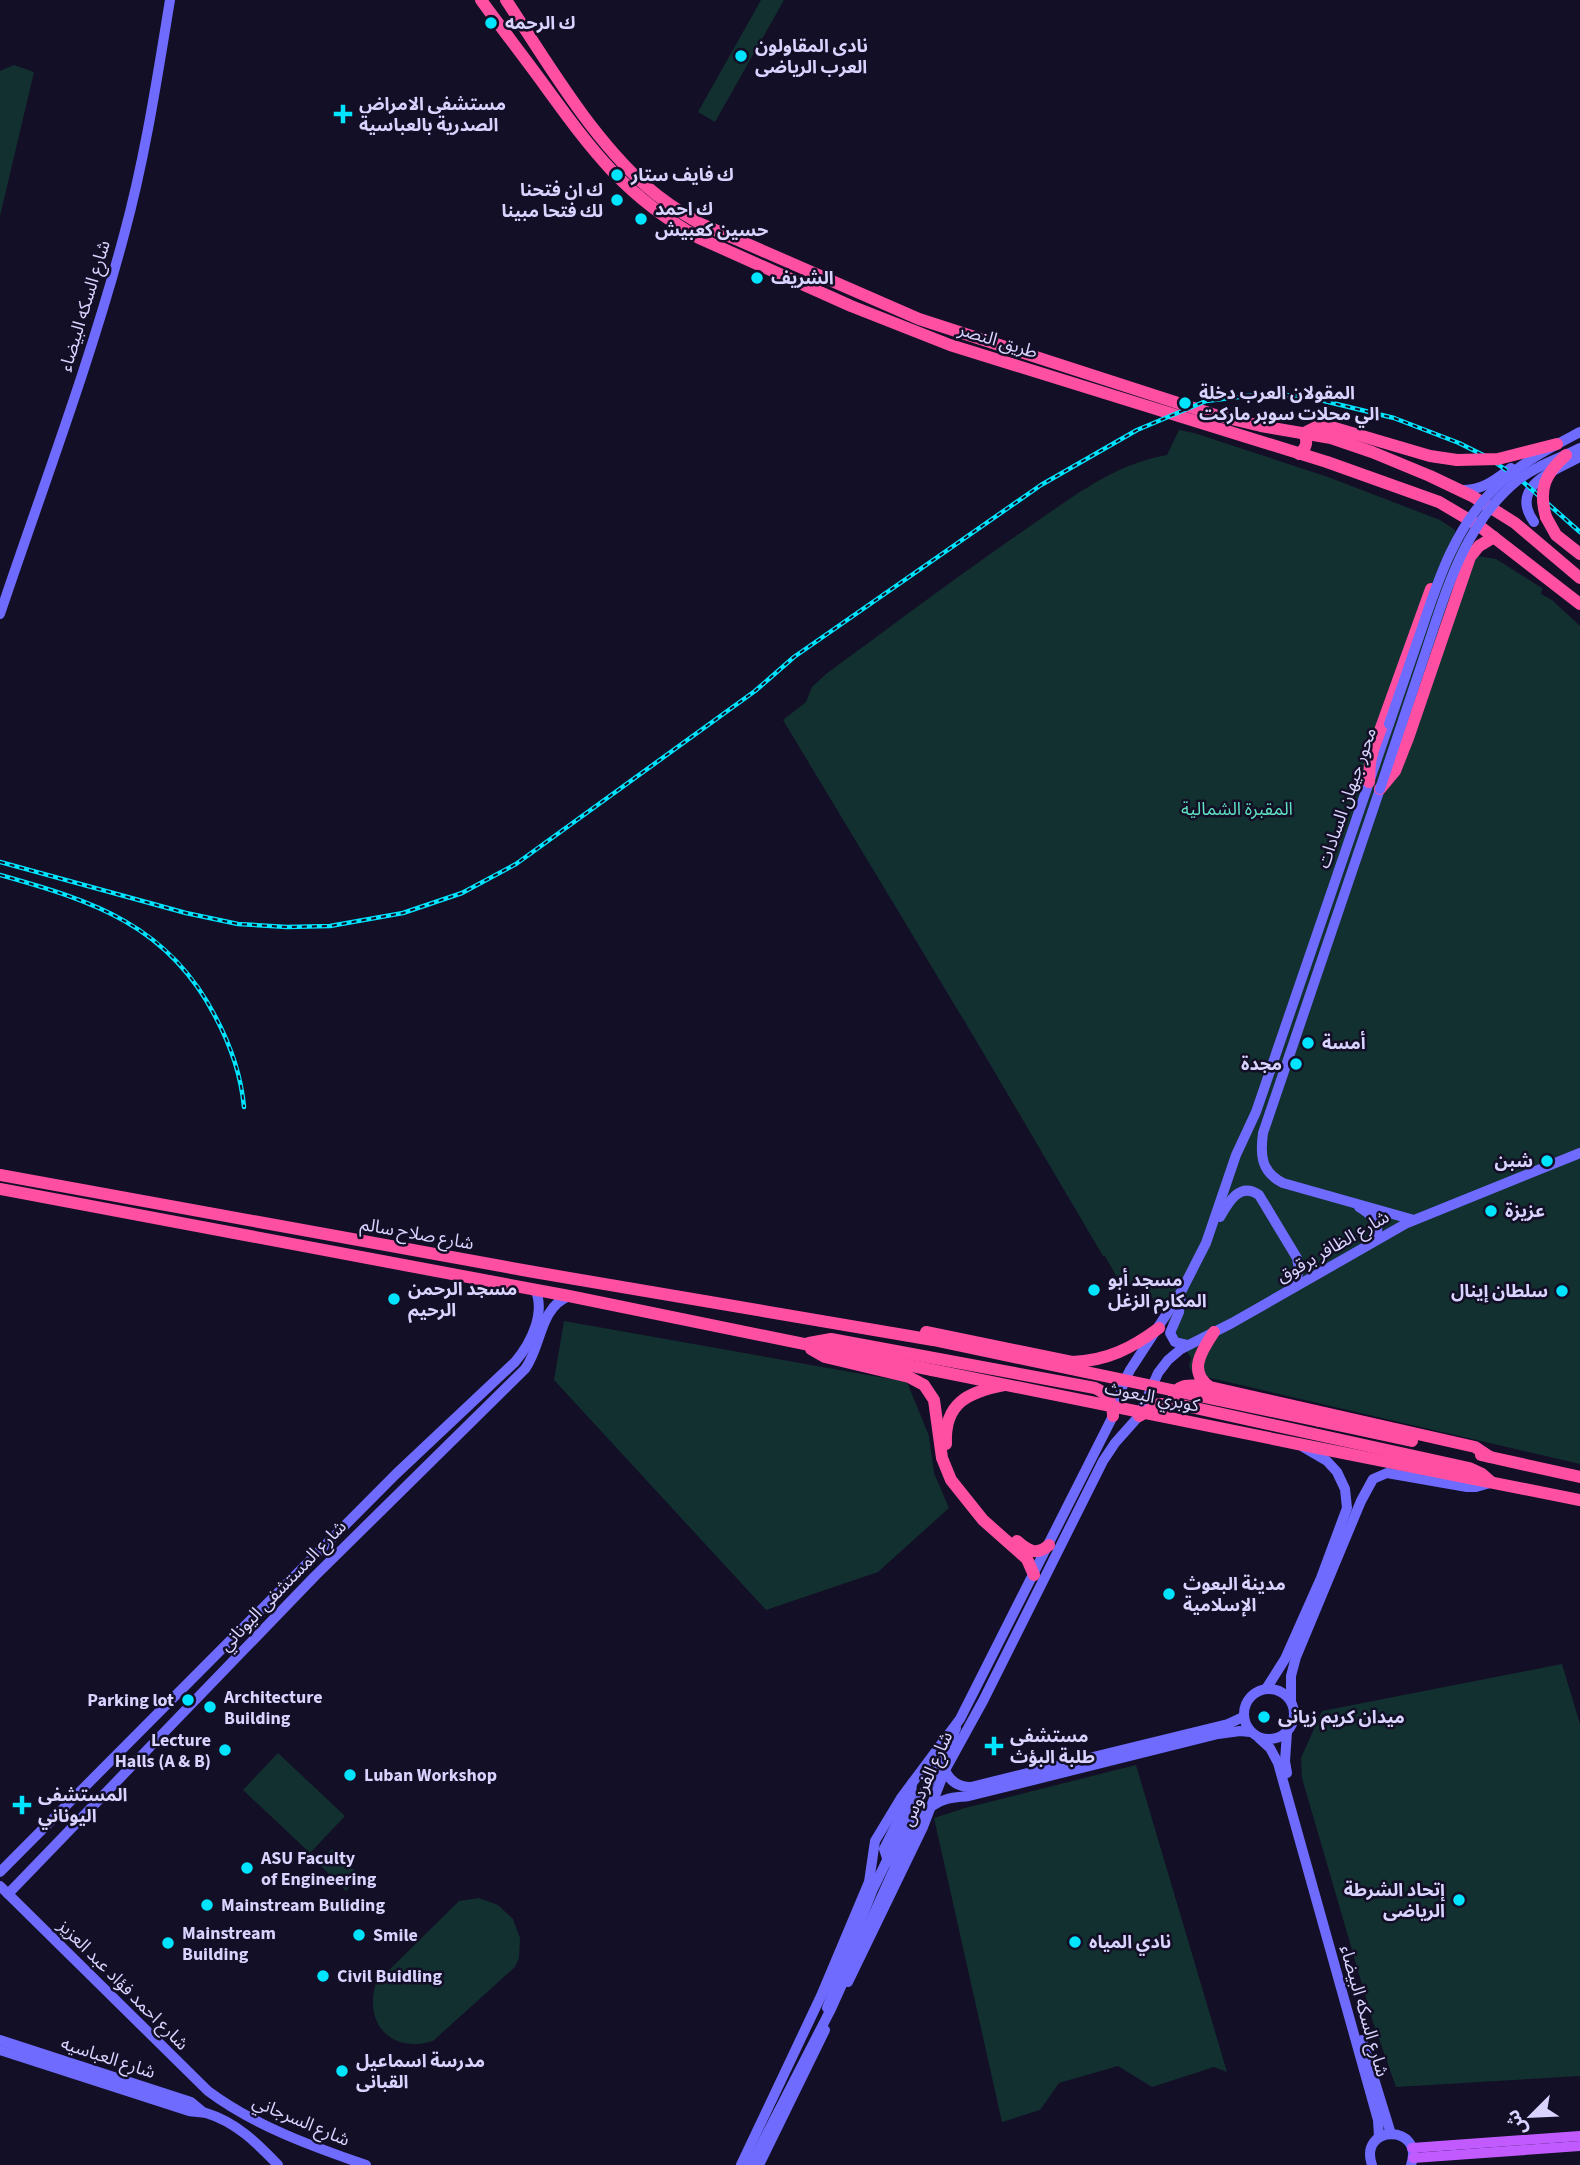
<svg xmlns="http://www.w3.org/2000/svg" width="1580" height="2165" viewBox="0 0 1580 2165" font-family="'Source Sans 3','Noto Sans Arabic',sans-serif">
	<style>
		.green { fill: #12302f }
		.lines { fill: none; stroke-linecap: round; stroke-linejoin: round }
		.secondary { stroke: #6f6bff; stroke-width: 10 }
		.primary { stroke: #c25bff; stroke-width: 10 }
		.highway { stroke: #ff4fa3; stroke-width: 12 }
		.rail-casing { stroke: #00e5ff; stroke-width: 4.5 }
		.rail { stroke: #130f26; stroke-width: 2; stroke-dasharray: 5; stroke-linecap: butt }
		.secondary-bridge { stroke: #6f6bff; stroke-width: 10 }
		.highway-bridge { stroke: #ff4fa3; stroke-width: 12 }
		.poi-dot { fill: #00e5ff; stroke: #130f26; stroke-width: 2.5 }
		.labels { text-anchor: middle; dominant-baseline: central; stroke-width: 5; stroke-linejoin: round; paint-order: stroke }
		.poi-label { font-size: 18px; font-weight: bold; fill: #d9d4ff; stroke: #130f26; text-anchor: start }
		.street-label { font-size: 18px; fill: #d9d4ff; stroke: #130f26 }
		.park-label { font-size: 18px; fill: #5fe0c0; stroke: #130f26 }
	</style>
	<rect width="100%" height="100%" fill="#130f26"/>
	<g class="green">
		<path d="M761,0H784L715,122L698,112Z"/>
		<path d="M14,65L34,72L0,216V71Z"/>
		<path d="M1179,430L1194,433L1328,477L1440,520L1455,530V536L1478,556L1496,559L1542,588L1541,594L1552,600L1580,626V1464L1193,1374L1189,1366L1191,1358L1140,1279L1123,1288L1105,1256H1103L974,1037L783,720L806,702L812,687L826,674C893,625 958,576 1026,529C1070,499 1113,464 1167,455Z"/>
		<path d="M564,1321L907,1382L929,1436L934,1473L949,1508L878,1572L766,1610L554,1380Z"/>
		<path d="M1562,1664L1580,1724V2076L1396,2087L1373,2022L1302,1778L1301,1758L1322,1711Z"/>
		<path d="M278,1753L345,1816L310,1853L243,1790Z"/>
		<path d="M1136,1765L1227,2072L1214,2067L1152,2087L1118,2066L1059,2083L1040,2110L1002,2122L934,1818L965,1808Z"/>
		<path d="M332,1849L360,1876L346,1891L318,1863Z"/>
		<path d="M479,1898L498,1905L513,1919L520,1938L519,1958L515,1967L433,2041C392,2054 363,2024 376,1983L459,1901Z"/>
	</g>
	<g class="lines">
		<g class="secondary">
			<path d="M1462,490C1483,490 1495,480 1511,468"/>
			<path d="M1534,522C1508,486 1555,470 1580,457"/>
			<path d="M0,614C42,489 90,363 124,235C145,158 157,79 170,0"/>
			<path d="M1380,789L1263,1133C1260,1155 1261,1172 1283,1183L1414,1220"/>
			<path d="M1359,1207C1372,1215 1381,1222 1376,1239"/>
			<path d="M1220,1217C1229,1201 1240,1182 1259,1195L1297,1258L1299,1270L1294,1287"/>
			<path d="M1181,1296L1179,1312L1170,1333L1175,1342L1188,1345"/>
			<circle cx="1269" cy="1714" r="25"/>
			<path d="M1266,1689L1285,1659L1321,1578L1347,1508L1345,1489L1337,1472L1327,1461L1303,1447"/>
			<path d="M1291,1701V1676L1296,1657L1361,1501L1373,1479L1387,1473L1467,1487H1476L1490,1483"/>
			<path d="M1287,1732L1285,1761L1287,1773"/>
			<path d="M1259,1738L1270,1748L1278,1763L1378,2120L1379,2137"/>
			<path d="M945,1770C950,1782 959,1787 971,1787L1228,1724L1243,1717"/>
			<path d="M892,1850L948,1749L956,1728"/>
			<path d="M899,1858C910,1835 920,1806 947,1799C954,1797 962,1797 969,1796L1218,1734L1240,1731L1250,1732"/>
			<path d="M893,1863L887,1858L884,1849L911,1795L912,1783"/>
			<path d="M0,1872L396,1474L515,1362C531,1343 546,1313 535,1289"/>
			<path d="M0,1886L208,2091C255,2126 311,2146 366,2165"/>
			<path d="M8,1894L315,1576L525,1369C542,1346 539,1308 569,1296"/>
			<path d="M848,1982L923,1827L945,1770L983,1701L1103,1461L1115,1443L1139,1416L1158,1373L1168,1360L1181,1349L1232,1323L1407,1223L1580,1153"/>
			<path d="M827,2008L844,1963"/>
			<path d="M0,2040L191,2102L203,2112"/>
			<path d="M1362,2040L1391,2134"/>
			<path d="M0,2050L189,2111C194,2112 200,2112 206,2113C236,2122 257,2143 278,2165"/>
			<path d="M741,2165L821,1996L869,1882L875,1841L901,1798L960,1719L1113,1416L1124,1382L1130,1370L1181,1292L1206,1243L1236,1155L1256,1112L1389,724"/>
			<path d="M759,2165L825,2030"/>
			<path d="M1372,2165C1358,2124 1425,2124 1411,2165"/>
		</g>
		<g class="primary">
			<path d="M1412,2148L1580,2136"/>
			<path d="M1413,2158L1580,2146"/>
		</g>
		<g class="highway">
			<path d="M481,0C502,29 524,57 545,86C593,152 625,196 699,238L851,306L950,345L1327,462L1439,502L1478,525L1580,604"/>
			<path d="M506,0C547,62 590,136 646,186C662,200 680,212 699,223L919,319L1215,415L1261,426L1331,438L1372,452L1430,476L1472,496L1515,523L1580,578"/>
			<path d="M1299,454C1307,448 1308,442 1304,433L1318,426H1328L1430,456L1457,460"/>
			<path d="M1546,517L1556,535L1580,554"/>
			<path d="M1369,782L1370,762L1373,750L1431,589"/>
			<path d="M1380,789L1395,771L1408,738L1470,557L1479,546L1494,537"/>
			<path d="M0,1175L534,1272L933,1340"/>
			<path d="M0,1189L569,1296L932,1370"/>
			<path d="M926,1332L1072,1362C1107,1361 1132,1348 1159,1328"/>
			<path d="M1214,1332C1202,1350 1187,1372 1210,1387L1475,1447L1490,1457"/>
			<path d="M809,1343L831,1339L1095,1388C1107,1393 1113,1403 1113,1416"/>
			<path d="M811,1349L825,1357L909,1377L924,1385L934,1400L942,1458L951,1480L983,1520L1027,1559L1034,1575"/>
			<path d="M1174,1396C1178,1382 1194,1386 1206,1385"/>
			<path d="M1139,1416L1159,1404H1177L1469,1468L1482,1474L1491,1482"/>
			<path d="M1319,1421L1412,1441"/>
			<path d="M946,1444C944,1403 968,1392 1004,1385"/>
			<path d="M1298,1444L1580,1500"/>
			<path d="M1481,1455L1580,1477"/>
			<path d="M1017,1541C1028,1551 1037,1556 1049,1545"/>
		</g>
		<defs>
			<g id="rail">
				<path d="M0,862L186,913L238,924L287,927L330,926L403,913L462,893L516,864L755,691L794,657L1041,485L1137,430L1206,401L1247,396L1286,395L1312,398L1394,418L1459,443L1487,457L1521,480L1580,532"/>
				<path d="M0,875C93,901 168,925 215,1016C231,1046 241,1075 244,1107"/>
			</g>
		</defs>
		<use href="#rail" class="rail-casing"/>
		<use href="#rail" class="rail"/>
		<g class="secondary-bridge">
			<path d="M1389,724C1400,692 1411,660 1422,628C1439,577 1456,526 1496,487C1520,463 1550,448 1580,432"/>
			<path d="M1380,789C1395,745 1409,701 1424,657C1446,592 1463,525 1518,480C1537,465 1559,459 1580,448"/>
			<path d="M844,1963L873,1889L892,1850"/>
			<path d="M751,2165L831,2009L899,1858"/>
		</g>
		<g class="highway-bridge">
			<path d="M1457,460L1498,459L1557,444"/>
			<path d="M1546,517C1538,489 1545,474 1566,455"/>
			<path d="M933,1340L1319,1421"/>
			<path d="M932,1370L1298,1444"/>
		</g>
	</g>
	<g class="poi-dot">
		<circle cx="491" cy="23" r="7"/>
		<circle cx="741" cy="56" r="7"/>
		<path d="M339.5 103.5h7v7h7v7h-7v7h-7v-7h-7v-7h7z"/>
		<circle cx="617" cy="175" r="7"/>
		<circle cx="617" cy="200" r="7"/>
		<circle cx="641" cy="219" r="7"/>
		<circle cx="757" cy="278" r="7"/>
		<circle cx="1185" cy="403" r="7"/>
		<circle cx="1308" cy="1043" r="7"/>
		<circle cx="1296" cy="1064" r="7"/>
		<circle cx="1547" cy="1161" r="7"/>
		<circle cx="1491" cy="1211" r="7"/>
		<circle cx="1094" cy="1290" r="7"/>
		<circle cx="1562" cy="1291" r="7"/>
		<circle cx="394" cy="1299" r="7"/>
		<circle cx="1169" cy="1594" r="7"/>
		<circle cx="188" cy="1700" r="7"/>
		<circle cx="210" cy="1707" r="7"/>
		<circle cx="1264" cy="1717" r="7"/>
		<path d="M990.5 1735.5h7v7h7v7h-7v7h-7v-7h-7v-7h7z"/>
		<circle cx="225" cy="1750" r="7"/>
		<circle cx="350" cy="1775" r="7"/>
		<path d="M18.5 1794.5h7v7h7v7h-7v7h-7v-7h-7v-7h7z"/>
		<circle cx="247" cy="1868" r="7"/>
		<circle cx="1459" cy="1900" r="7"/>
		<circle cx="207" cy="1905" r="7"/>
		<circle cx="359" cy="1935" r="7"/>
		<circle cx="1075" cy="1942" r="7"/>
		<circle cx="168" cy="1943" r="7"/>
		<circle cx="323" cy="1976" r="7"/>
		<circle cx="342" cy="2071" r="7"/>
	</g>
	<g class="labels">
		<g class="poi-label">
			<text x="505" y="23">ك الرحمه</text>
			<text x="755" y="46">نادى المقاولون<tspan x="755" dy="21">العرب الرياضى</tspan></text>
			<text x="359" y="104">مستشفى الامراض<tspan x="359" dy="21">الصدرية بالعباسية</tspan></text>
			<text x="631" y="175">ك فايف ستار</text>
			<text x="603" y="190" text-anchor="end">ك ان فتحنا<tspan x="603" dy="21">لك فتحا مبينا</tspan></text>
			<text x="655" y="209">ك احمد<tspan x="655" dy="21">حسين كعبيش</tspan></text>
			<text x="771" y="278">الشريف</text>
			<text x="1199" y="393">المقولان العرب دخلة<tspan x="1199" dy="21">الي محلات سوبر ماركت</tspan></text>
			<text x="1322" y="1043">أمسة</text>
			<text x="1282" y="1064" text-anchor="end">مجدة</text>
			<text x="1533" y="1161" text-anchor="end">شبن</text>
			<text x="1505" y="1211">عزيزة</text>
			<text x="1108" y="1280">مسجد أبو<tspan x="1108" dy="21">المكارم الزغل</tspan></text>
			<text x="408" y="1289">مسجد الرحمن<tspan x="408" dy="21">الرحيم</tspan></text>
			<text x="1548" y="1291" text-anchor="end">سلطان إينال</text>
			<text x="1183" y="1584">مدينة البعوث<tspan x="1183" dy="21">الإسلامية</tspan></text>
			<text x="224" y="1697">Architecture<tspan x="224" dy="21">Building</tspan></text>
			<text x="174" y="1700" text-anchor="end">Parking lot</text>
			<text x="1278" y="1717">ميدان كريم زيانى</text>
			<text x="1010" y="1736">مستشفى<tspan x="1010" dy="21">طلبة البؤث</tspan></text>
			<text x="211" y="1740" text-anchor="end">Lecture<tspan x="211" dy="21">Halls (A &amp; B)</tspan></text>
			<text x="364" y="1775">Luban Workshop</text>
			<text x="38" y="1795">المستشفى<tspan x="38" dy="21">اليوناني</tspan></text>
			<text x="261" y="1858">ASU Faculty<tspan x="261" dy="21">of Engineering</tspan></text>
			<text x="1445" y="1890" text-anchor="end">إتحاد الشرطة<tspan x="1445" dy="21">الرياضى</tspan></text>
			<text x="221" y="1905">Mainstream Buliding</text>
			<text x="182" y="1933">Mainstream<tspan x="182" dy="21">Building</tspan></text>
			<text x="373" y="1935">Smile</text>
			<text x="1089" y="1942">نادي المياه</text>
			<text x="337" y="1976">Civil Buidling</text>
			<text x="356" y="2061">مدرسة اسماعيل<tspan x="356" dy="21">القبانى</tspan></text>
		</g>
		<g class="street-label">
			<text transform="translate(85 306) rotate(-73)">شارع السكه البيضاء</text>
			<text transform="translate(998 341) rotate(17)">طريق النصر</text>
			<text transform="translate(1347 798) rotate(-71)">محور جيهان السادات</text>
			<text transform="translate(417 1234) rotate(10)">شارع صلاح سالم</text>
			<text transform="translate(1333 1247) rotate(-30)">شارع الظافر برقوق</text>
			<text transform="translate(1152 1397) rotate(11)">كوبري البعوث</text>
			<text transform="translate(283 1586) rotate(-46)">شارع المستشفى اليوناني</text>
			<text transform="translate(927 1779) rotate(-66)">شارع الفردوس</text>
			<text transform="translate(123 1985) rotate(45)">شارع احمد فؤاد عبد العزيز</text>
			<text transform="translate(1364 2011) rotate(74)">شارع السكه البيضاء</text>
			<text transform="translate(108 2058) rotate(18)">شارع العباسيه</text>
			<text transform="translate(301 2121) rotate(23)">شارع السرجاني</text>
		</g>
		<g class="park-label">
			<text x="1237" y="809">المقبرة الشمالية</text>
		</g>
	</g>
	<g transform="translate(1531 2116) rotate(246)" stroke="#130f26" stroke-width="5" paint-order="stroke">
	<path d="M0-5L12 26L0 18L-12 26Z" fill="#d9d4ff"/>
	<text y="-10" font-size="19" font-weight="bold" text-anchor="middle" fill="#d9d4ff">ش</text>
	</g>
</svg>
